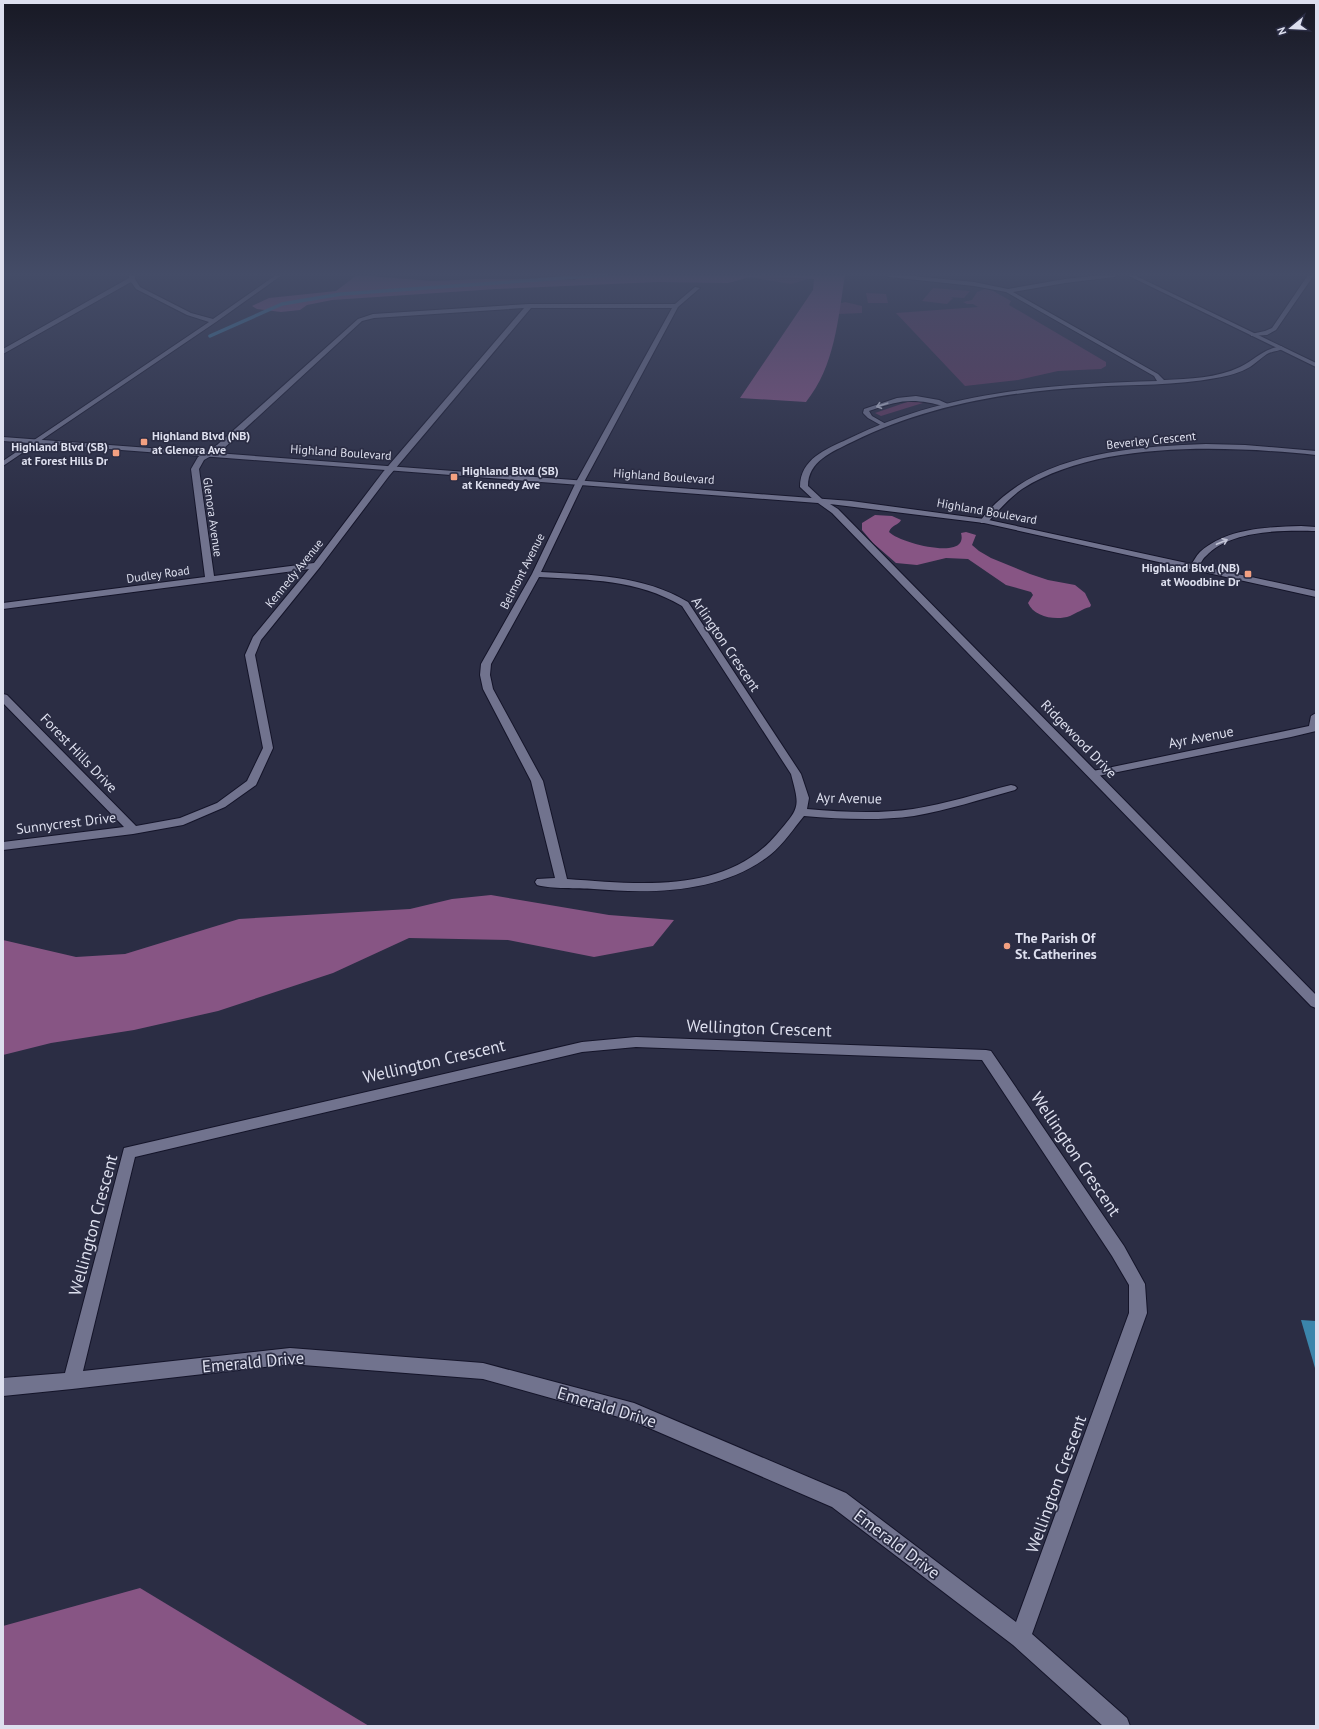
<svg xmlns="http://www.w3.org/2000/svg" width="1319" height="1729" viewBox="0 0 1319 1729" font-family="'PT Sans',sans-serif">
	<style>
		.green { fill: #613a5f }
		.forest { fill: #875584 }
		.water { fill: #3b85ab }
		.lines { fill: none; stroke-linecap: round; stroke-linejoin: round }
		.stream { stroke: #3b85ab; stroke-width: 3.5 }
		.lane-casing { stroke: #141429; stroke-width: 2 }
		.street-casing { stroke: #141429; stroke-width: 2 }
		.secondary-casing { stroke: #141429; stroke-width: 2 }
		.lane { fill: #71738e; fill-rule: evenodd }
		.street { fill: #71738e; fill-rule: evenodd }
		.secondary { fill: #71738e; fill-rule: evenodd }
		.oneway { stroke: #c2c4d6 }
		.poi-dot { fill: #f3a081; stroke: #2b2d44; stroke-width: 1.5 }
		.labels { text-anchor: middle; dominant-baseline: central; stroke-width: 3.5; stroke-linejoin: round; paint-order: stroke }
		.far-poi-label { font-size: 12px; font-weight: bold; fill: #dddfee; stroke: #2b2d44; text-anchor: start }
		.far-street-label { font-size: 12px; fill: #dddfee; stroke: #2b2d44 }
		.street-label { font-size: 14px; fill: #dddfee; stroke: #2b2d44 }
		.poi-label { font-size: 14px; font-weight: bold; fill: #dddfee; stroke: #2b2d44; text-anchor: start }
		.near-street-label { font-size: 17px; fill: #dddfee; stroke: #2b2d44 }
	</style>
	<rect width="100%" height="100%" fill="#2b2d44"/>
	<g class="green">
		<path d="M736,275H822L791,284Z"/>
		<path d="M933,288L970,291L964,298L949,297L953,298L947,304L922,301Z"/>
		<path d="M988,288L1011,301L1009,305L1106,362V366L1101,369L1058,371L1018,380L965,386L896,313L978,307L973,304H967L963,302L972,300L977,292Z"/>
		<path d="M866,293L886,294L888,303H868Z"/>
		<path d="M845,302L862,306V313L839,314L838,304Z"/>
		<path d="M910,401L926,402L881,416L875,413Z"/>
	</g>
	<g class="forest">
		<path d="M357,275L432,281L484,279L575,280L581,275H845C838,319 835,366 806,402L740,398L813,290L814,279L769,276L750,277L728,283L658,282L496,289L332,300L307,305L300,310L281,312L257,309L252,306L269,298L336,291Z"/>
		<path d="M875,515L892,516L901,520C899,525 891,525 889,532C899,542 951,556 960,543C962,540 962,537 961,533L966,532L976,535L972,545L979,551L991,558L1030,574L1048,580L1075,585L1085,593L1091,605L1090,607C1082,609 1077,613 1070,616C1056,621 1034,617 1028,603L1033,595L1031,592L1006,585L968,559L946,558L917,565L896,563L873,543L862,530V523Z"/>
		<path d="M491,895L609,915L674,920L653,946L594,957L508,940L409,938L333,973L218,1011L134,1030L51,1043L3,1055V940L76,957L125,954L239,919L410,909L452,899Z"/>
		<path d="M140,1588L369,1726H3V1626Z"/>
	</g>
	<path class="water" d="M1301,1320L1316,1321V1368H1315Z"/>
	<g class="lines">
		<path class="stream" d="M210,336L282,304L341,294L606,275"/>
		<defs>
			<path id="lane" d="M916,396L939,400L950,405L947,407C914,398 902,399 869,411L872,416L886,424V426L884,427L868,418L863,413L864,409L897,398Z"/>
			<g id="street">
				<path d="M129,275H135V279L140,287L191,313L213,319L276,275H282L216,322L3,466V461L209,322L187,315L136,289L131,282L3,354V349L129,278Z"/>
				<path d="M886,275H903L974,282L1008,289L1065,279L1102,275H1117L1114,277L1065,283L1013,292L1158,374L1164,380C1189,379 1217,378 1240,367C1256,359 1261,350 1281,346L1284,348C1280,351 1273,351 1267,354C1261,358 1256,363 1250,367C1240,373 1228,376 1216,378C1175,386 1134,384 1092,387C1009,391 927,405 852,442C832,452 808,461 808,486L822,499L821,501H815L800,487C800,459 826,449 848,439C945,391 1051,384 1157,381L1154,376L1006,292L974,286L889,277Z"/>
				<path d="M1308,275H1314L1276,330L1267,335L1251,336V334L1265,331L1272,328Z"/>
				<path d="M695,287L700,288L678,307L584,482L541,572C592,575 643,575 688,602L801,774L809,798L807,809C843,812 878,814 913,809C946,804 979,793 1011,785L1015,786L1017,788L1015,790C982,799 948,810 914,816C878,821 841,819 804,816C793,829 784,844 770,855C721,893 653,894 594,889C578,888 551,889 537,885L535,882L537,879L555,878L531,781L483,689L480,675L481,664L532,574L576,482L672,308H531L389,476L320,567L261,640L255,655L273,748L256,785L225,807L183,825L133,834L3,850V842L124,827L3,703V694L7,695L136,826L180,818L217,803L247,781L263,748L245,655L253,637L309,569L3,609V603L205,577L191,469L198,457L217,445L358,319L373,314L529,304H675ZM524,308L383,472L314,563L214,576L199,469L204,460L223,449L362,321L374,318ZM539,577C589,580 637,579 682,606L791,774C800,808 800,807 777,834C726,895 638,884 567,879L543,781L493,689L490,675L491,664Z"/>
				<path d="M1206,444L1245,445L1316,451V455C1228,446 1099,440 1022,489C1009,498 998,511 987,523H981L980,521C1031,453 1129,447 1206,444Z"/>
				<path d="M1301,526L1316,527V531C1283,530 1230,530 1206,556C1202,559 1200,565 1197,569H1191L1190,567C1193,562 1196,556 1200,552C1227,528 1268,527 1301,526Z"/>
				<path d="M1316,713V731L1291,737L1093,777L1088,774L1093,771L1309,726L1311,716Z"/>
				<path d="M636,1037L986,1050L991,1051L1124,1246L1145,1284L1147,1313L1032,1634L1127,1718L1130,1726H1103L1013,1645L832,1507L633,1421L483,1379L290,1364L72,1389L3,1396V1378L65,1373L124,1148L582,1042ZM636,1047L982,1060L1112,1256L1129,1285V1313L1016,1622L846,1493L634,1403L483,1363L290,1348L83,1371L135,1157L582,1052Z"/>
			</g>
			<g id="secondary">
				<path d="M1127,275H1134L1316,363V367Z"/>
				<path d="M3,437L851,501L984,519L1316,591V597L984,523L830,504L838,509L1316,995V1008L1311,1006L832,513L818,503L3,441Z"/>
			</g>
		</defs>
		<use href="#lane" class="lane-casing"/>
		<use href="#street" class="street-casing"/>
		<use href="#secondary" class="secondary-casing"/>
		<use href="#lane" class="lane"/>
		<use href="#street" class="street"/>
		<use href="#secondary" class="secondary"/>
	</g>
	<defs><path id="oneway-shaft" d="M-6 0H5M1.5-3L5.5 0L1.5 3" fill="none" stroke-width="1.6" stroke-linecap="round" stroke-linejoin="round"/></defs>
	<g class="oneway">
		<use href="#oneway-shaft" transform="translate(882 405) rotate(162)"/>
		<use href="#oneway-shaft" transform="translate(1222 542) rotate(-23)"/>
	</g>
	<linearGradient id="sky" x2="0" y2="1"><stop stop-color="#181925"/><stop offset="0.53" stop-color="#444c67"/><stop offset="1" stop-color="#444c67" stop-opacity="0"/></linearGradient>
	<rect width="1319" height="517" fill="url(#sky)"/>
	<g class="poi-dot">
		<rect x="140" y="438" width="8" height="8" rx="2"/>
		<rect x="112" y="449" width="8" height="8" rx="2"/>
		<rect x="450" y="473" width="8" height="8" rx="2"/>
		<rect x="1244" y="570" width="8" height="8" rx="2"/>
		<circle cx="1007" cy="946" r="4"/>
	</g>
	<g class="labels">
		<g class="far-poi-label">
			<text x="152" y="435">Highland Blvd (NB)<tspan x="152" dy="14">at Glenora Ave</tspan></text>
			<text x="108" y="446" text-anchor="end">Highland Blvd (SB)<tspan x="108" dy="14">at Forest Hills Dr</tspan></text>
			<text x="462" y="470">Highland Blvd (SB)<tspan x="462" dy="14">at Kennedy Ave</tspan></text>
			<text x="1240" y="567" text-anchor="end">Highland Blvd (NB)<tspan x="1240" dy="14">at Woodbine Dr</tspan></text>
		</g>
		<g class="far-street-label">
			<text transform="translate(1151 440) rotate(-6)">Beverley Crescent</text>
			<text transform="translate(341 452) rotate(4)">Highland Boulevard</text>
			<text transform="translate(664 476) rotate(4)">Highland Boulevard</text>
			<text transform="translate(987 511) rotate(10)">Highland Boulevard</text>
			<text transform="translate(213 517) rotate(82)">Glenora Avenue</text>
			<text transform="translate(522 571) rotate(-63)">Belmont Avenue</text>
			<text transform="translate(294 573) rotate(-51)">Kennedy Avenue</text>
			<text transform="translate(158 574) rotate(-8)">Dudley Road</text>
		</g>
		<g class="street-label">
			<text transform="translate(726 644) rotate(56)">Arlington Crescent</text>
			<text transform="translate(1201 737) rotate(-11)">Ayr Avenue</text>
			<text transform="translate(1079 739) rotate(46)">Ridgewood Drive</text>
			<text transform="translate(79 753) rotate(46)">Forest Hills Drive</text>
			<text transform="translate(849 798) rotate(1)">Ayr Avenue</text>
			<text transform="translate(66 823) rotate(-7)">Sunnycrest Drive</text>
		</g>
		<g class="poi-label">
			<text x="1015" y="938">The Parish Of<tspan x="1015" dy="16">St. Catherines</tspan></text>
		</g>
		<g class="near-street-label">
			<text transform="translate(759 1028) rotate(2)">Wellington Crescent</text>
			<text transform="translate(434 1061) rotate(-13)">Wellington Crescent</text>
			<text transform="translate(1076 1154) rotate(56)">Wellington Crescent</text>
			<text transform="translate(93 1225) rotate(-75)">Wellington Crescent</text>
			<text transform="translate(253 1362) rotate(-5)">Emerald Drive</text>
			<text transform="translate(607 1407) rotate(17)">Emerald Drive</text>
			<text transform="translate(1056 1484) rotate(-70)">Wellington Crescent</text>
			<text transform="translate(897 1544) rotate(37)">Emerald Drive</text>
		</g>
	</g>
	<rect width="1319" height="1729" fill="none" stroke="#dddfee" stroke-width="8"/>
	<g transform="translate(1291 28) rotate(252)" stroke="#2b2d44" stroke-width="3" paint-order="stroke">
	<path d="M0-3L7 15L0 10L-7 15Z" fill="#dddfee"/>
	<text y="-6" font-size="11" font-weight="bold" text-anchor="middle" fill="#dddfee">N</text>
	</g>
</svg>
